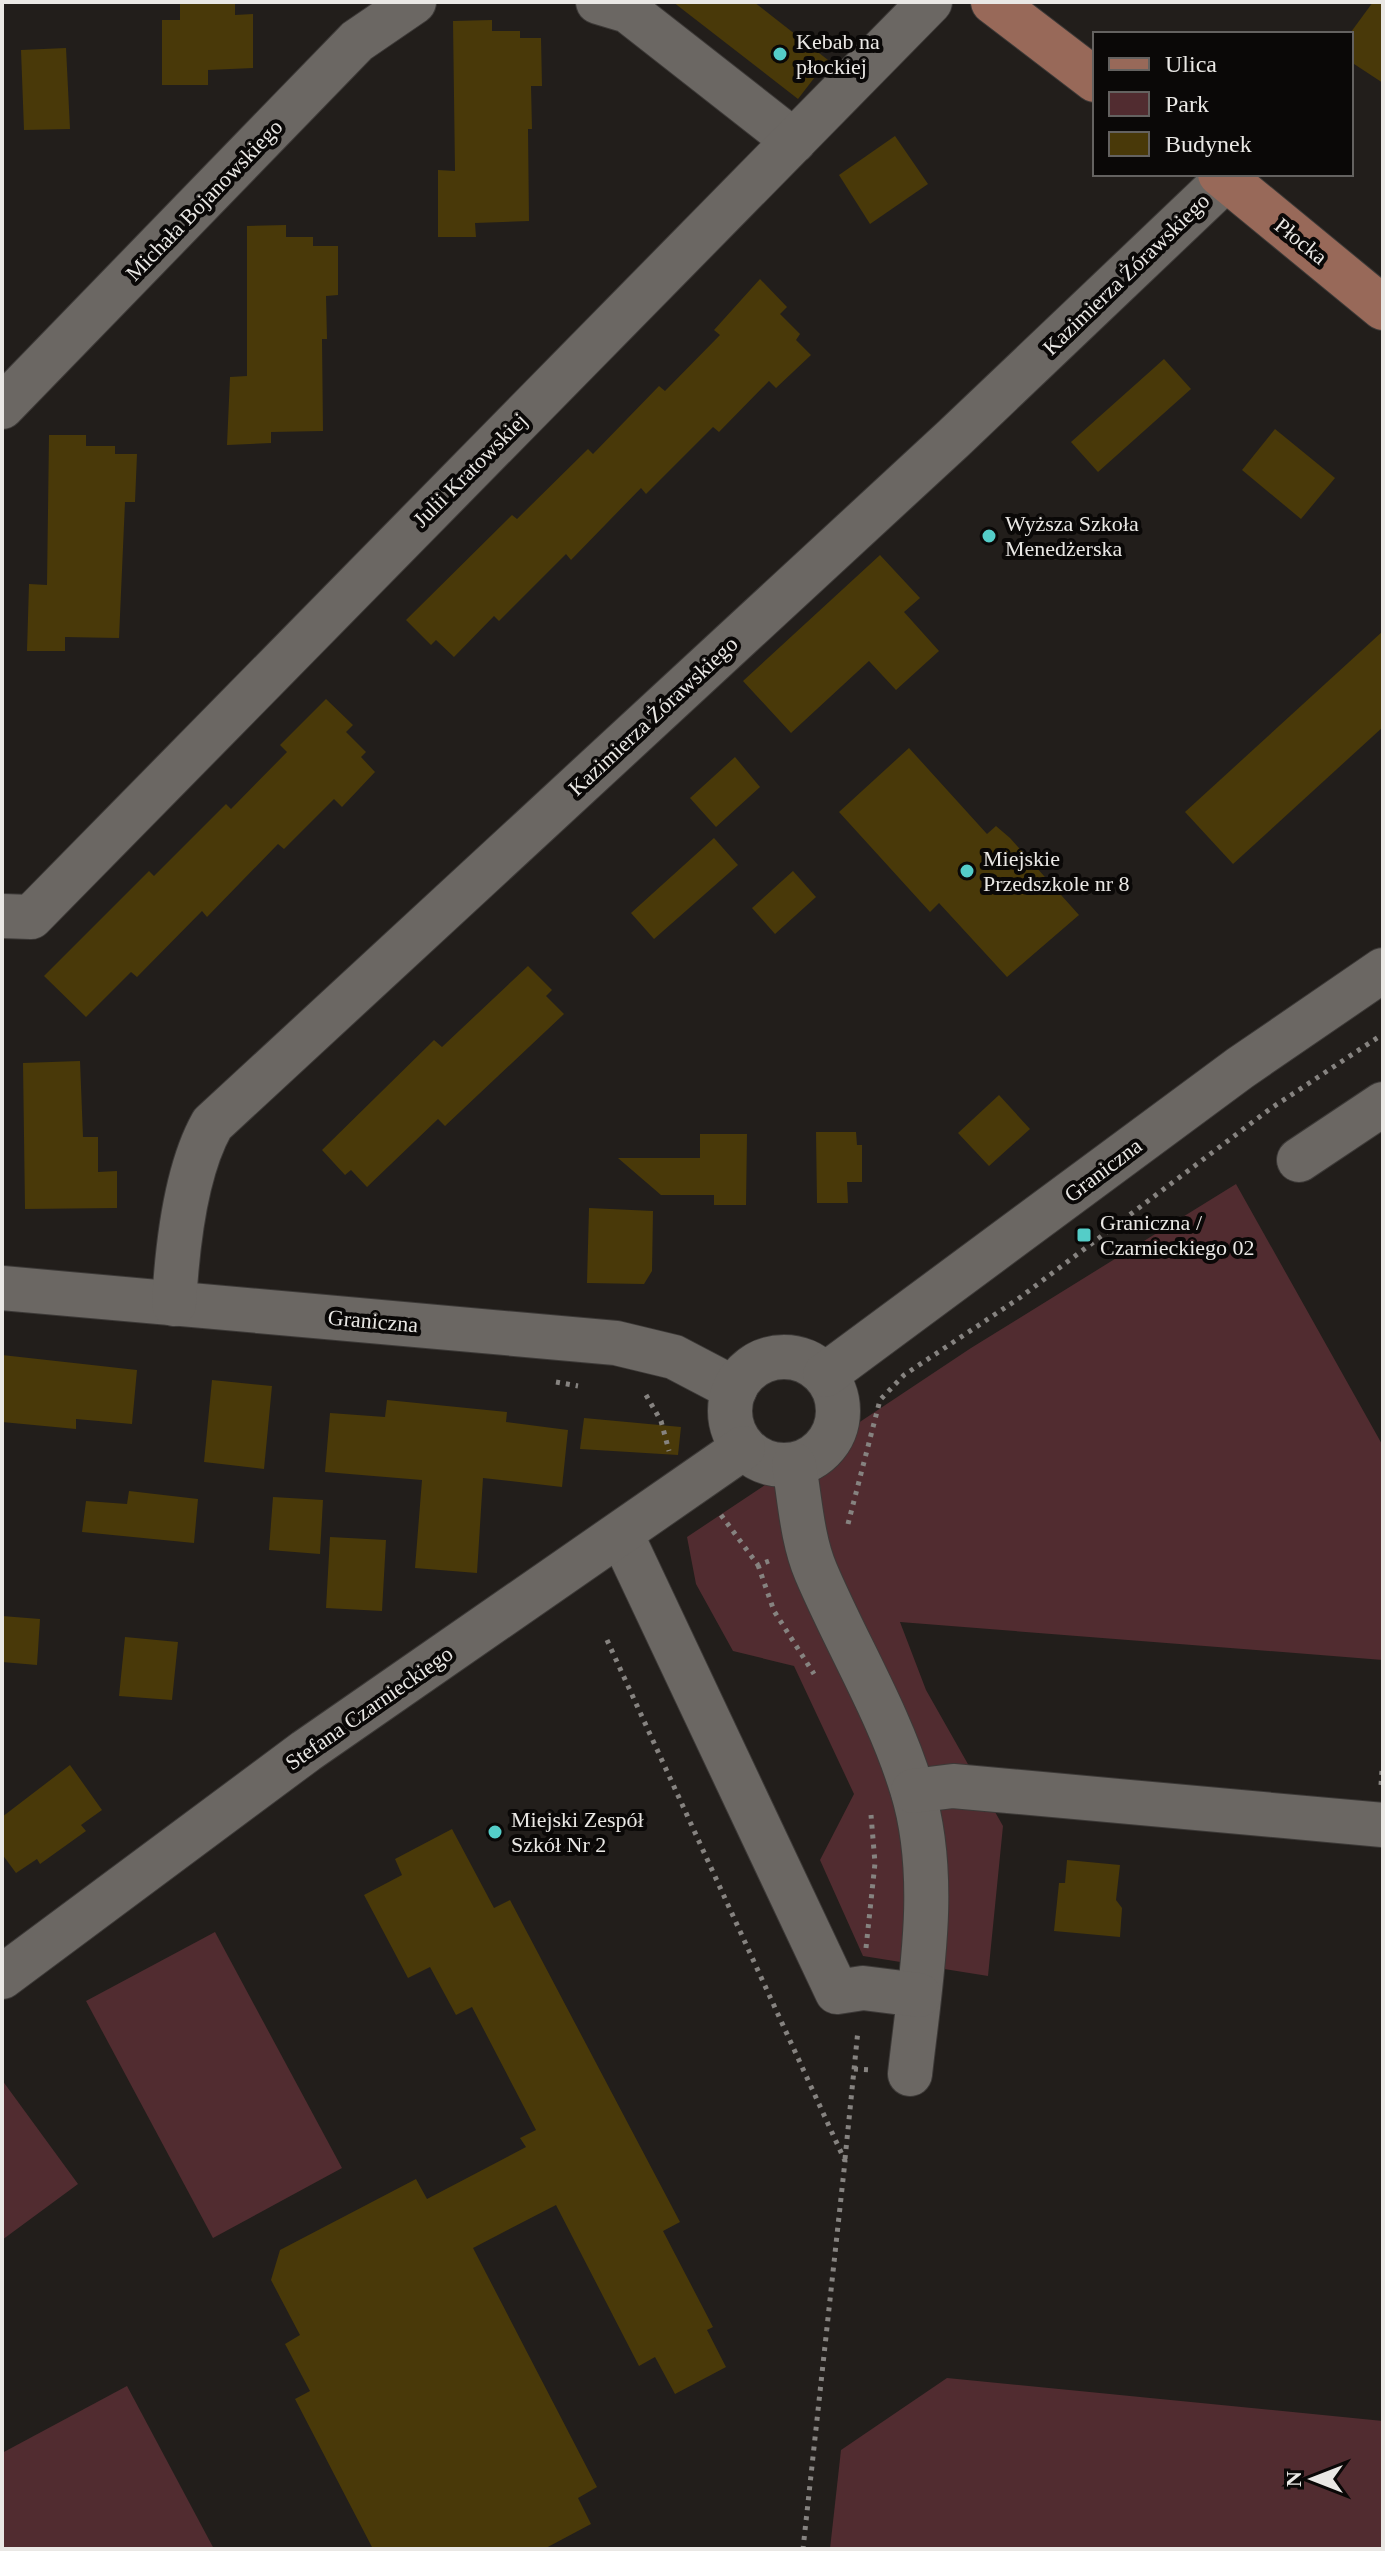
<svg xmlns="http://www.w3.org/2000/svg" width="1385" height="2551" viewBox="0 0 1385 2551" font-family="Georgia,serif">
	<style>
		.green { fill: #512c30 }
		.building { fill: #493909 }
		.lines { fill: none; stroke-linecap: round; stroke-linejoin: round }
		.minor-casing { stroke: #3c3937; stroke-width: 46 }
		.major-casing { stroke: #3c3937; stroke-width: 46 }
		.path { stroke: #868380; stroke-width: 5; stroke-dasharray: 4 6; stroke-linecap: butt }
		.minor { stroke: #6b6763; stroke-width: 44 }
		.major { stroke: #986959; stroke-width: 44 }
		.poi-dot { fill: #54cdc8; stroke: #0a0807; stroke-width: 3 }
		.labels { text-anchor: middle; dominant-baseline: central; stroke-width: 8; stroke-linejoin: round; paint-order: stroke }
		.poi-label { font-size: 22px; fill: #eae8e5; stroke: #0a0807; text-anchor: start }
		.street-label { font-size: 22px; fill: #eae8e5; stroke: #0a0807 }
	</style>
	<rect width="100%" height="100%" fill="#221e1b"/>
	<g class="green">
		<path d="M1236,1184L1383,1446V1660L900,1622L926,1690L1003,1826L988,1976L863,1956L820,1860L854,1794L794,1666L733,1651L696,1584L687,1537L971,1348Z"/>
		<path d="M215,1932L342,2168L213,2238L86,2001Z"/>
		<path d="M2,2080L78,2184L2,2240Z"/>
		<path d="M947,2378L1383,2421V2549H830L841,2450Z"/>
		<path d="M127,2386L214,2549H2V2453Z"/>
	</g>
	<g class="building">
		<path d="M180,2H235V15L253,14V68L208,70V85H162V20H180Z"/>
		<path d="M673,2H754L828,60L798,99Z"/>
		<path d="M1373,2H1383V83L1351,62V32Z"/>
		<path d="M492,20V31H520V38H541L542,86H531L532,129H528L529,221L475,223L476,237H438V170L455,171L453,21Z"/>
		<path d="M66,48L70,129L24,130L21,50Z"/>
		<path d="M895,136L928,184L870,224L839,175Z"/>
		<path d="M286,225V237H313V246H338V295L326,296L327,339H322L323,431L271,432V443L227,445L230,377L247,376V226Z"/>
		<path d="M760,279L787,307L780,314L800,334L796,340L811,355L776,388L769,381L719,432L713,427L646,494L641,488L571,560L566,554L499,621L494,616L454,657L436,640L431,645L406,620L512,515L517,519L588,449L593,454L659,386L665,391L720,335L714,330Z"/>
		<path d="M1164,359L1191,389L1098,472L1071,442Z"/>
		<path d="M1275,429L1335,478L1301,519L1242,470Z"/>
		<path d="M49,435H86V446H115V454H137L135,502H125L119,638L65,637V651H27L29,584L47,585Z"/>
		<path d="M880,555L920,598L904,612L939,651L896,690L869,661L791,733L743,681Z"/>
		<path d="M1383,631V727L1233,864L1185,812Z"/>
		<path d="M326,699L353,725L346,732L366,752L361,757L375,772L342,807L334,799L284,849L278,844L207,917L202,911L137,977L131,972L86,1017L44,976L149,871L154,876L226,804L231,809L287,752L280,745Z"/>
		<path d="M909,748L987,834L996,826L1010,838L1079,915L1007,977L939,903L930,912L839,812Z"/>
		<path d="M735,757L760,787L716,827L690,798Z"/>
		<path d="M714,838L738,865L654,939L631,913Z"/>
		<path d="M793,871L816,897L775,934L752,908Z"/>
		<path d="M528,966L552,990L546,996L564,1014L445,1126L438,1119L367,1187L351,1170L345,1175L322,1150L434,1040L442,1047Z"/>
		<path d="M80,1061L83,1137H98V1172L117,1171V1208L25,1209L23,1063Z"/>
		<path d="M999,1095L1030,1129L989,1166L958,1133Z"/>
		<path d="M816,1132H856L857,1145H862V1182H847L848,1203H817Z"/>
		<path d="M700,1134H747L746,1205H714V1195H661L618,1158H700Z"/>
		<path d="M589,1208L653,1211L652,1271L644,1284L587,1283Z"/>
		<path d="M2,1355L137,1370L132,1424L76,1419V1429L2,1422Z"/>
		<path d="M212,1380L272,1386L264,1469L204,1462Z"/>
		<path d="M387,1400L507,1412L506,1422L568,1430L562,1487L483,1478L477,1573L415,1568L422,1480L325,1472L330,1413L385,1417Z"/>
		<path d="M584,1418L681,1427L678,1455L580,1449Z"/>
		<path d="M129,1491L198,1499L194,1543L82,1532L86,1501L127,1504Z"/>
		<path d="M273,1497L323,1500L320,1554L269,1550Z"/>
		<path d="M330,1537L386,1540L382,1611L326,1608Z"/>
		<path d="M2,1616L40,1619L37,1665L2,1662Z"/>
		<path d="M125,1637L178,1642L172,1700L119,1696Z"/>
		<path d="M70,1765L102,1810L81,1825L86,1831L40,1864L37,1859L16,1873L2,1854V1817Z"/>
		<path d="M452,1829L494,1908L510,1900L680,2222L663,2231L713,2327L707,2330L726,2367L675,2394L655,2357L639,2366L556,2205L473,2248L597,2487L578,2498L591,2524L544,2549H373L295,2399L310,2391L285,2344L300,2335L271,2280L280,2250L416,2179L427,2199L526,2147L520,2138L536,2130L472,2007L456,2015L430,1967L408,1978L364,1895L402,1875L395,1859Z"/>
		<path d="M1067,1860L1120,1865L1116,1900L1122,1908L1120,1937L1054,1931L1059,1883H1065Z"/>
	</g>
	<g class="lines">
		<defs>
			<g id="minor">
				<path d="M598,2L628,11L794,141"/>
				<path d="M2,407L357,41L414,2"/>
				<path d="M2,916L31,917L930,2"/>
				<path d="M1299,1160L1383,1104"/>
				<path d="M2,1288L616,1343L674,1357L735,1389"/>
				<path d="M174,1304C177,1249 185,1172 212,1124L954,438L1226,179"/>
				<circle cx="784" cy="1411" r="54"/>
				<path d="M825,1375L1240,1068L1383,970"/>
				<path d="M794,1465C800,1500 802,1539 816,1572C847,1645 889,1713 912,1789C940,1880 920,1983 910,2074"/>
				<path d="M621,1534L837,1992L863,1988L919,1995"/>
				<path d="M913,1791L953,1786L1383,1825"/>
				<path d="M2,1977L306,1751L743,1448"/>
			</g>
			<g id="major">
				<path d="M993,2L1095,80"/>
				<path d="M1220,174L1383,308"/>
			</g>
		</defs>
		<use href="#minor" class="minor-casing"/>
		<use href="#major" class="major-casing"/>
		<g class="path">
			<path d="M556,1382L578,1386"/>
			<path d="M646,1395L661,1421L669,1451"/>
			<path d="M721,1515L758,1565L769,1561"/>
			<path d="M848,1524L880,1400L904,1375L1018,1299L1270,1109L1383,1034"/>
			<path d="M758,1565L774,1611L814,1674"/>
			<path d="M607,1640L845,2161L803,2549"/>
			<path d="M1381,1785L1382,1770"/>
			<path d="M866,1948L875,1863L871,1815"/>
			<path d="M854,2069L871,2070"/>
			<path d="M845,2159L858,2030"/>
		</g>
		<use href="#minor" class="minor"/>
		<use href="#major" class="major"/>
	</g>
	<g class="poi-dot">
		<circle cx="780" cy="54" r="8"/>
		<circle cx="989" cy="536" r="8"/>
		<circle cx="967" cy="871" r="8"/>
		<rect x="1076" y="1227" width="16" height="16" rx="4"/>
		<circle cx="495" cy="1832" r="8"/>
	</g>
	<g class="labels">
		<g class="poi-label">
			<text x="796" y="41">Kebab na<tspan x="796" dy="25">płockiej</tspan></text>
			<text x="1005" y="523">Wyższa Szkoła<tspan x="1005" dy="25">Menedżerska</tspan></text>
			<text x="983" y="858">Miejskie<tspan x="983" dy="25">Przedszkole nr 8</tspan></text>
			<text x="1100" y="1222">Graniczna /<tspan x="1100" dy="25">Czarnieckiego 02</tspan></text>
			<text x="511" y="1819">Miejski Zespół<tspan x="511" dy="25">Szkół Nr 2</tspan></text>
		</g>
		<g class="street-label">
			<text transform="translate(204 200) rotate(-46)">Michała Bojanowskiego</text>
			<text transform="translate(1301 241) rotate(39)">Płocka</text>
			<text transform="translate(1126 274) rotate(-44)">Kazimierza Żórawskiego</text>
			<text transform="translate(470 470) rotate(-45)">Julii Kratowskiej</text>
			<text transform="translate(653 716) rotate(-43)">Kazimierza Żórawskiego</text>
			<text transform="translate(1103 1170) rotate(-37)">Graniczna</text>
			<text transform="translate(373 1321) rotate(5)">Graniczna</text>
			<text transform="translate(369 1708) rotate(-35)">Stefana Czarnieckiego</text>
		</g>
	</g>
	<rect width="1385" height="2551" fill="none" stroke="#eae8e5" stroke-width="8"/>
	<rect x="1093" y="32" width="260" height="144" fill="#0a0807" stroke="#646260" stroke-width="2"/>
	<rect x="1109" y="58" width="40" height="12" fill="#986959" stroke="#646260" stroke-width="2"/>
	<text x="1165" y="72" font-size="24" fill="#eae8e5">Ulica</text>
	<rect x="1109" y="92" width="40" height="24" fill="#512c30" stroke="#646260" stroke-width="2"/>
	<text x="1165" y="112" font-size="24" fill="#eae8e5">Park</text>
	<rect x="1109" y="132" width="40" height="24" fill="#493909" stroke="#646260" stroke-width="2"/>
	<text x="1165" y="152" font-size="24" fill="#eae8e5">Budynek</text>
	<g transform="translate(1313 2479) rotate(270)" stroke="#0a0807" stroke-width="6" paint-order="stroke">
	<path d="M0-6L14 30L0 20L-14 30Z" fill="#eae8e5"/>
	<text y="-12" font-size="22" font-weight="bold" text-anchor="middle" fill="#eae8e5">N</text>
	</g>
</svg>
